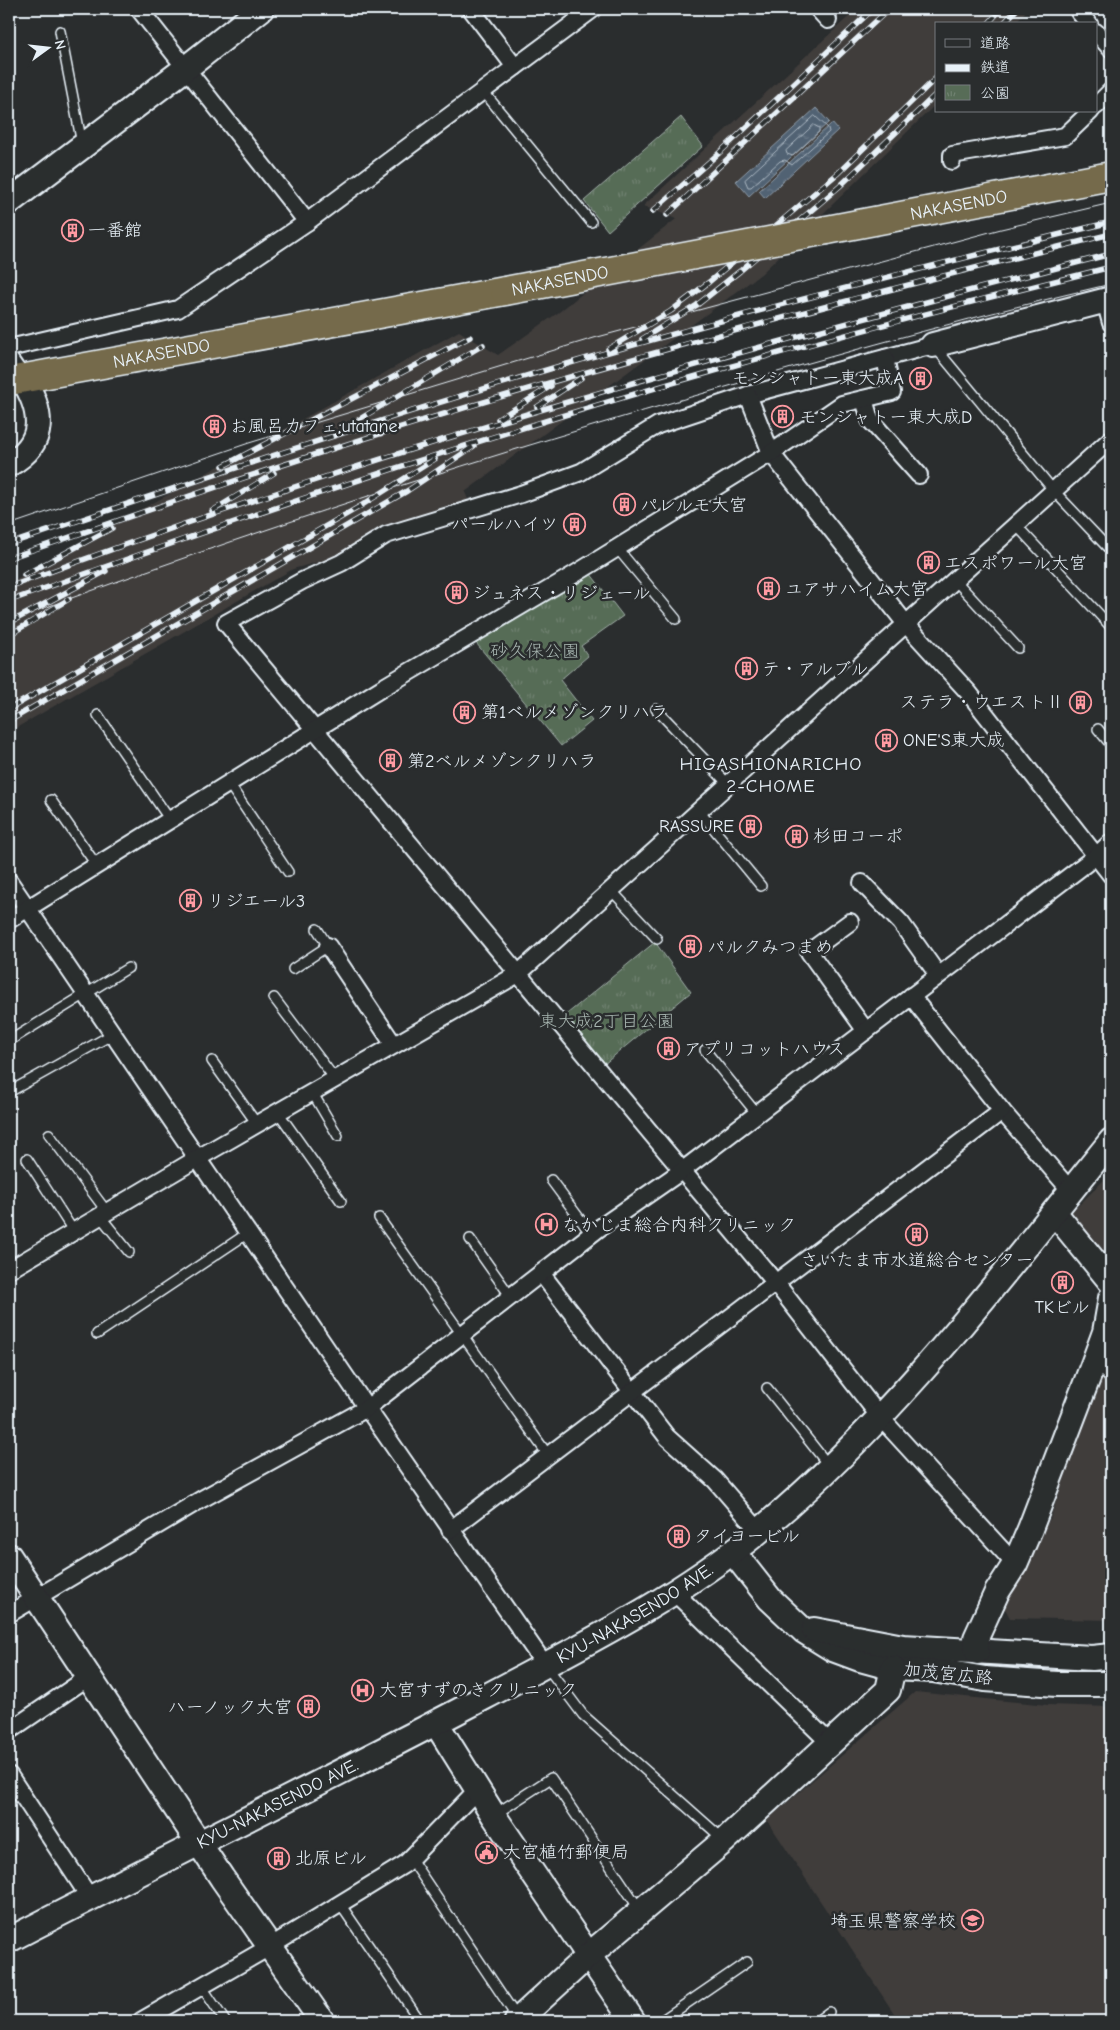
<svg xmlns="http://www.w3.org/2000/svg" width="1120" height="2030" viewBox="0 0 1120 2030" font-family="'Comic Neue','Klee One',sans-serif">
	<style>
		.built { fill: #3f3c3b }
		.park { fill: url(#park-tufts); stroke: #a0aea8 }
		.water { fill: url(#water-ripples); stroke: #8d9ba8 }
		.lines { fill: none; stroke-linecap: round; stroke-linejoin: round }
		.shore { stroke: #acb8c3; stroke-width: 1 }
		.lane-casing { stroke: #e8f1f8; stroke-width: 12 }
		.street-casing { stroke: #e8f1f8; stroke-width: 20 }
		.secondary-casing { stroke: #e8f1f8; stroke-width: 28 }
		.highway-casing { stroke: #e8f1f8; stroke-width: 31 }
		.lane { stroke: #2a2d2e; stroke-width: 9 }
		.street { stroke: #2a2d2e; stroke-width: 16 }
		.secondary { stroke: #2a2d2e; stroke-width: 24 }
		.highway { stroke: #756b4b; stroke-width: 28 }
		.tram { stroke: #e8f1f8; stroke-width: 1 }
		.rail-casing { stroke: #e8f1f8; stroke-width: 5.5 }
		.rail { stroke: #2a2d2e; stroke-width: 4; stroke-dasharray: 11; stroke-linecap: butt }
		.highway-bridge-casing { stroke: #e8f1f8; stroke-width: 31; stroke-linecap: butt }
		.highway-bridge { stroke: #756b4b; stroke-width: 28 }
		.labels { text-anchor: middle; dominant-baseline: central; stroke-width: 5; stroke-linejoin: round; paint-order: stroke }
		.street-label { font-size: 18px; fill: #e8f1f8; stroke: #2a2d2e }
		.poi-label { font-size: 18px; fill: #e8f1f8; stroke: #2a2d2e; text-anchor: start }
		.park-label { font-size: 18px; fill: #a7b5b0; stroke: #2a2d2e }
		.neighbourhood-label { font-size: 19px; letter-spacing: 1px; fill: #e8f1f8; stroke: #2a2d2e }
	</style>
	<defs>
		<pattern id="park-tufts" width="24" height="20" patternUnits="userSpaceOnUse" patternTransform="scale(1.25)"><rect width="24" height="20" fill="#576c57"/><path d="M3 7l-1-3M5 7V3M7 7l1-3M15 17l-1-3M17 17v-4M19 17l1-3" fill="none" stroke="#6f8170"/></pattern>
		<pattern id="water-ripples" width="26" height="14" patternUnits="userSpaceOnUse" patternTransform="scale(1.25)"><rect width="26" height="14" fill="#516273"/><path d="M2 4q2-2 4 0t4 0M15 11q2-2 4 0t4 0" fill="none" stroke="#6a7988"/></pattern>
	</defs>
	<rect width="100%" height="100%" fill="#2a2d2e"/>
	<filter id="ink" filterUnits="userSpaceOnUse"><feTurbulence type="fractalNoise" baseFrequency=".02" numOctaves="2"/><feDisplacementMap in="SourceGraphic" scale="10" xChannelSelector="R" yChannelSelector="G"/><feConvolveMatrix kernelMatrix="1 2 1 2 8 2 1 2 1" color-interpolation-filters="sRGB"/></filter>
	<g filter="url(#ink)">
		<g class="built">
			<path d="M857,9H1028L1014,24H936V104L761,274L465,492L469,502L336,557L293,569L9,732V584L459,331L498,355L559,312L676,219L643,206Z"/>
			<path d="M1111,1173V1262L1070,1214Z"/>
			<path d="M1111,1344V1620L1010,1618L1002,1603L1014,1578L1050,1519Z"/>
			<path d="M915,1692L1048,1705L1111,1707V2021H899L767,1820Z"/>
		</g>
		<g class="park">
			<path d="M681,117L703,146L608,231L584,201Z"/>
			<path d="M590,573L623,616L581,646L588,656L560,680L592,721L561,746L476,643Z"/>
			<path d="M655,942L691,992L603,1065L562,1018Z"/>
		</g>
		<g class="water">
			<path d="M816,108L829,122L749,196L736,181Z"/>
			<path d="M832,123L838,130L765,198L759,191Z"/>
		</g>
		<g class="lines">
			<g class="shore">
				<path d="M815,116L828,128L829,132L792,165L785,160L780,161L751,187H748L745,180Z"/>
				<path d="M814,125L819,128V132L793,156L787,154L786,151Z"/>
			</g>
			<defs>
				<g id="lane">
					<path d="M60,31L82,144"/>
					<path d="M483,91L591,222"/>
					<path d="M935,347L1054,491L1111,551"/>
					<path d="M1016,525L1111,627"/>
					<path d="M617,548L676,619"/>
					<path d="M955,580L1018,648"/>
					<path d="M656,709L728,784"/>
					<path d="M98,715L170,820"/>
					<path d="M1098,729L1111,745"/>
					<path d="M229,784L288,872"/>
					<path d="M51,800L97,866"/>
					<path d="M699,811L761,886"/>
					<path d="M611,890L657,939"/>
					<path d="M293,969L328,946L317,929"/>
					<path d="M274,998L335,1079"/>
					<path d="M9,1041L128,968"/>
					<path d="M705,1050L757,1114"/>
					<path d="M212,1061L257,1124"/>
					<path d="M9,1092L113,1034"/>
					<path d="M312,1092L338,1136"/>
					<path d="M278,1112L341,1201"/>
					<path d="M49,1134L107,1212"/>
					<path d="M27,1159L74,1232"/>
					<path d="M551,1180L591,1234"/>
					<path d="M100,1216L129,1252"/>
					<path d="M379,1218L548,1455"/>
					<path d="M470,1239L511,1297"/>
					<path d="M97,1334L248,1233"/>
					<path d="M1096,1364L1111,1380"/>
					<path d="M767,1388L829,1466"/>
					<path d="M547,1667L583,1715L723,1839"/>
					<path d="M494,1815L551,1778L640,1910"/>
					<path d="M411,1859L518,2019"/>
					<path d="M340,1904L420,2021"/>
					<path d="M202,1987L225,2021"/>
					<path d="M661,2021L747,1962"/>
					<path d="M817,2021L829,2012"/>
				</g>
				<g id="street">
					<path d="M139,9L307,222"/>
					<path d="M471,9L515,67"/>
					<path d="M818,9L828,20"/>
					<path d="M1079,12L1089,24"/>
					<path d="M1096,32L1111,49"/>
					<path d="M1096,106L1111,91"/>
					<path d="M952,161V155L1065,136L1091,111"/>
					<path d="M1105,301L1111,323"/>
					<path d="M933,345L748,395L658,425L581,472L521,494L386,535L341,563L302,581L226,623L775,1282L880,1417L1015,1564"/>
					<path d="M9,348L178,309L307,222L593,9"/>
					<path d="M9,359L23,379"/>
					<path d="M748,395L771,453L906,624L969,693L1111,875"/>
					<path d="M864,399L870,420L919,475"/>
					<path d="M9,881L367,1408L545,1665"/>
					<path d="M862,883L901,923L938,975"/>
					<path d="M9,920L382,688L575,574L771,453L842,404L892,392L885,358"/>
					<path d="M850,922L809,952L866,1031"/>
					<path d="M328,946L394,1045"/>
					<path d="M911,996L1002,1111L1071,1191"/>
					<path d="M9,1270L198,1158L518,974L1111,439"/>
					<path d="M541,1273L667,1437L715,1480L759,1531"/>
					<path d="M450,1530L1002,1111"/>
					<path d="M674,1592L830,1743"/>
					<path d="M9,1614L202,1499L367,1408L598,1229L683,1170L1096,856L1111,842"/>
					<path d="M9,1731L90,1676"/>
					<path d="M9,1775L90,1898"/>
					<path d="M141,2021L271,1946L405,1864L477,1790"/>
				</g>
				<g id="secondary">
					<path d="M9,202L186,68L261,9"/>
					<path d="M933,345L1111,299"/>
					<path d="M9,464C47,443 43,412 23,379"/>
					<path d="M1054,1212L1111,1282"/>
					<path d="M733,1552L770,1599L804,1631L833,1649L860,1659L893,1668L933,1670L985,1679L1057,1684H1111"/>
					<path d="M9,1556L222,1878L322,2021"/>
					<path d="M814,1630L903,1647L1092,1658L1111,1656"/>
					<path d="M977,1652L976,1638L997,1592L1015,1564L1030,1529L1094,1362L1105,1332L1111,1298"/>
					<path d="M436,1723L494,1816L633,2021"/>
					<path id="s1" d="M9,1940C167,1858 328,1780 485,1697C579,1647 675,1600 758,1532C894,1420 1001,1277 1111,1141"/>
					<path d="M517,2021L589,1955L725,1840L888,1690L893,1668"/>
				</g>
				<g id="highway">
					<path id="s2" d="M827,230L1111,176"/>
					<path id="s3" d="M9,381L505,291"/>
				</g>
			</defs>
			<use href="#lane" class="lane-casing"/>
			<use href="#street" class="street-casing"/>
			<use href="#secondary" class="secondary-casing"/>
			<use href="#highway" class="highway-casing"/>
			<use href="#lane" class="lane"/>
			<use href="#street" class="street"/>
			<use href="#secondary" class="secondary"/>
			<use href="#highway" class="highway"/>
			<g class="tram">
				<path d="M9,525L249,443L594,338L1001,229L1111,203"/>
				<path d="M9,621C248,532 491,454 736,384C860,348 985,313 1111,284"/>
			</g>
			<defs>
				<g id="rail">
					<path d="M988,24L1001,9"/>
					<path d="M1003,24L1017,9"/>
					<path d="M653,211L718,154L873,9"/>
					<path d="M667,215L889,9"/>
					<path d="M642,339L697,305L740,271L840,186L936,94"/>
					<path d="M608,349L671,311L709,282L837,174L936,78"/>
					<path d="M537,407L581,378"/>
					<path d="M498,419L551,386"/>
					<path d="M348,426L483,345"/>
					<path d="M223,466L470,337"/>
					<path d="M212,511L274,473"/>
					<path d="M9,544C189,483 370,422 553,368C738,314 924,267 1111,222"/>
					<path d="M9,558C149,510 289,461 431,418C656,349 883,290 1111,234"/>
					<path d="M24,575L112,528"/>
					<path d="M9,587C369,452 739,349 1111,254"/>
					<path d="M9,601C245,516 483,436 725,368C853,332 982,299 1111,267"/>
					<path d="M9,623L106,571"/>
					<path d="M9,635L69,599"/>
					<path d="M9,709L359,507L435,459"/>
					<path d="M9,721L407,491L474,446"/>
				</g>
			</defs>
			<use href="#rail" class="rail-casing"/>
			<use href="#rail" class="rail"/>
			<defs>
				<g id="highway-bridge">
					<path id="s4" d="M505,291L827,230"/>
				</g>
			</defs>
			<use href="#highway-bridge" class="highway-bridge-casing"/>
			<use href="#highway-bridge" class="highway-bridge"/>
		</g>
	</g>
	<defs>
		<symbol id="building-ring" viewBox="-11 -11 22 22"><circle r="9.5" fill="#2a2d2e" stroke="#ff9aa2" stroke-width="1.5"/><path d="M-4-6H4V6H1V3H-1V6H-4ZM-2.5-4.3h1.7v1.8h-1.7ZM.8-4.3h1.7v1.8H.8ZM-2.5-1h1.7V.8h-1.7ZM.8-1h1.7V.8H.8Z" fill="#ff9aa2"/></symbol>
		<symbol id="hospital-ring" viewBox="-11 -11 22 22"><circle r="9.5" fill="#2a2d2e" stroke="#ff9aa2" stroke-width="1.5"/><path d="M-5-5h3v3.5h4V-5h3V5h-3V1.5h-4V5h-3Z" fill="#ff9aa2"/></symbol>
		<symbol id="civic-ring" viewBox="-11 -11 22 22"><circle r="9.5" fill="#2a2d2e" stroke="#ff9aa2" stroke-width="1.5"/><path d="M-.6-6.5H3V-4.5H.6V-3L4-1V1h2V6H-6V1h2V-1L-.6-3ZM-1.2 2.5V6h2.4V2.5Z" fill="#ff9aa2"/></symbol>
		<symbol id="school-ring" viewBox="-11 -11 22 22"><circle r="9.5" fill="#2a2d2e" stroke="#ff9aa2" stroke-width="1.5"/><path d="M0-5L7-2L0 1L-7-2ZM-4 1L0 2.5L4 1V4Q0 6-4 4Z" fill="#ff9aa2"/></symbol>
	</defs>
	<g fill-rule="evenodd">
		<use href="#building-ring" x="60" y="218" width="25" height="25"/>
		<use href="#building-ring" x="908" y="366" width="25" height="25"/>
		<use href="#building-ring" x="770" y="404" width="25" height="25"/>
		<use href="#building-ring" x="202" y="414" width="25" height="25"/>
		<use href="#building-ring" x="612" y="492" width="25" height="25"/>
		<use href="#building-ring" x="562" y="512" width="25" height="25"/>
		<use href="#building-ring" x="916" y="550" width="25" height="25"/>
		<use href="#building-ring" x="756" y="576" width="25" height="25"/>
		<use href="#building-ring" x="444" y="580" width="25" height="25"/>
		<use href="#building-ring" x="734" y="656" width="25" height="25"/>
		<use href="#building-ring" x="1068" y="690" width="25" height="25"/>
		<use href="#building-ring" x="452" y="700" width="25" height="25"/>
		<use href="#building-ring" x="874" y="728" width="25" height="25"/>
		<use href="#building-ring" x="378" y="748" width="25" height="25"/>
		<use href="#building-ring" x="738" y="814" width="25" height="25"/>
		<use href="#building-ring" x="784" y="824" width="25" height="25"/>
		<use href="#building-ring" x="178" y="888" width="25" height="25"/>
		<use href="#building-ring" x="678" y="934" width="25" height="25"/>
		<use href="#building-ring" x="656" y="1036" width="25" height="25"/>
		<use href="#hospital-ring" x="534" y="1212" width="25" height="25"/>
		<use href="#building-ring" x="904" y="1222" width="25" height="25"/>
		<use href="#building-ring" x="1050" y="1270" width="25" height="25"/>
		<use href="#building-ring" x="666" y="1524" width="25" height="25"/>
		<use href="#hospital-ring" x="350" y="1678" width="25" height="25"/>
		<use href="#building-ring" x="296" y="1694" width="25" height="25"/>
		<use href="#civic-ring" x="474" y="1840" width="25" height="25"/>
		<use href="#building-ring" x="266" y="1846" width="25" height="25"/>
		<use href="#school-ring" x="960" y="1908" width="25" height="25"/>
	</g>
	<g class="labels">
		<g class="street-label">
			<text stroke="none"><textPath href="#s2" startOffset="134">NAKASENDO</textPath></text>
			<text stroke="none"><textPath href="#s4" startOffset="56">NAKASENDO</textPath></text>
			<text stroke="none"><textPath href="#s3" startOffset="155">NAKASENDO</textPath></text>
			<text stroke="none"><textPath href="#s1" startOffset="706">KYU-NAKASENDO AVE.</textPath></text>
			<text transform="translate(948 1674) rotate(6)">加茂宮広路</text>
			<text stroke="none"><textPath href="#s1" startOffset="301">KYU-NAKASENDO AVE.</textPath></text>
		</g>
		<g class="poi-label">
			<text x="88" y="230">一番館</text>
			<text x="904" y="378" text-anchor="end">モンシャトー東大成A</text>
			<text x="799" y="417">モンシャトー東大成D</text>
			<text x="230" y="426">お風呂カフェ;utatane</text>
			<text x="640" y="505">パレルモ大宮</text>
			<text x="558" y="524" text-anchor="end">パールハイツ</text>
			<text x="944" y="563">エスポワール大宮</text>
			<text x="785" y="589">ユアサハイム大宮</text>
			<text x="472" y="593">ジュネス・リジェール</text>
			<text x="762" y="669">テ・アルブル</text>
			<text x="1064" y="702" text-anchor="end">ステラ・ウエストⅡ</text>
			<text x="481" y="712">第1ベルメゾンクリハラ</text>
			<text x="903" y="740">ONE'S東大成</text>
			<text x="407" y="761">第2ベルメゾンクリハラ</text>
			<text x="734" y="826" text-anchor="end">RASSURE</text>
			<text x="813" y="836">杉田コーポ</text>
			<text x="207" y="901">リジエール3</text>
			<text x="707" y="947">パルクみつまめ</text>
			<text x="684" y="1049">アプリコットハウス</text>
			<text x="562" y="1225">なかじま総合内科クリニック</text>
			<text x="917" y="1260" text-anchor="middle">さいたま市水道総合センター</text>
			<text x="1062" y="1307" text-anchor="middle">TKビル</text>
			<text x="694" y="1536">タイヨービル</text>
			<text x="379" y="1690">大宮すずのきクリニック</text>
			<text x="292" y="1707" text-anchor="end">ハーノック大宮</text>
			<text x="503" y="1852">大宮植竹郵便局</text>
			<text x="295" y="1858">北原ビル</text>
			<text x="956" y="1921" text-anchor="end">埼玉県警察学校</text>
		</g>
		<g class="park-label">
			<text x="535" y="651">砂久保公園</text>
			<text x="607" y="1021">東大成2丁目公園</text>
		</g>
		<g class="neighbourhood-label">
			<text x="771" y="764">HIGASHIONARICHO<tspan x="771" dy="22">2-CHOME</tspan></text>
		</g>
	</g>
	<rect width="1120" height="2030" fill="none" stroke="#2a2d2e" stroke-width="30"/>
	<rect x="15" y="15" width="1090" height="2000" fill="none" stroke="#e8f1f8" stroke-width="2" filter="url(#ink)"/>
	<rect x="935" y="22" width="162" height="90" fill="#2a2d2e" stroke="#767b7f"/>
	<rect x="945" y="39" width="25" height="8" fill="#2a2d2e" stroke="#767b7f"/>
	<text x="980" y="48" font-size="15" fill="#e8f1f8">道路</text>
	<rect x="945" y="64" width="25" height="8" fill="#e8f1f8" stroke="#767b7f"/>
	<text x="980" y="72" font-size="15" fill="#e8f1f8">鉄道</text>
	<rect x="945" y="85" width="25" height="15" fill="url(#park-tufts)" stroke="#767b7f"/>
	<text x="980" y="98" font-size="15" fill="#e8f1f8">公園</text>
	<g transform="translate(48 48) rotate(75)" stroke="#2a2d2e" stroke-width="4" paint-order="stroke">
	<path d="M0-4L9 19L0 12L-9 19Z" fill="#e8f1f8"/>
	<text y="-8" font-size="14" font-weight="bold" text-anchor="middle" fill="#e8f1f8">N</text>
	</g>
</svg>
